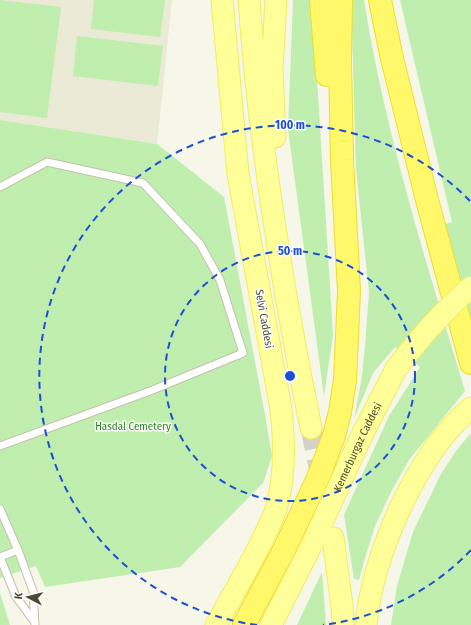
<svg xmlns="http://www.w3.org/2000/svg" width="471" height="625" viewBox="0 0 471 625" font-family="'Fira Sans Condensed',sans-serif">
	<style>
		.residential { fill: #eaead6 }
		.green { fill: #bfeeae }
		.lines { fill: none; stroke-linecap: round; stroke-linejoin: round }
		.primary-tunnel { stroke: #d4d3c5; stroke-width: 21; stroke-dasharray: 21 10; stroke-linecap: butt }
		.lane-casing { stroke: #c3c1aa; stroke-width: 9 }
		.primary-casing { stroke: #f0ed5d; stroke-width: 23 }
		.highway-casing { stroke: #eddd2c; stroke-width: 24 }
		.lane { stroke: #fff; stroke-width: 7 }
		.primary { stroke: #ff9; stroke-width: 21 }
		.highway { stroke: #fff86b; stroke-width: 22 }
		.primary-bridge-casing { stroke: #f0ed5d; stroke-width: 23; stroke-linecap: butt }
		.primary-bridge { stroke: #ff9; stroke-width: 21 }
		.ring { fill: none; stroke: #1d4ed8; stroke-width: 2; stroke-dasharray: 7 5 }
		.labels { text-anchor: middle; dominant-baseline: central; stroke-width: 3; stroke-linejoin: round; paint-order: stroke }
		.street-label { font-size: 11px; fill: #4b4836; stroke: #fff }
		.park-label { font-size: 11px; fill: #2c8323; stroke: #fff }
		.centre { fill: #1d4ed8; stroke: #fff; stroke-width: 2 }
		.ring-label { font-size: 12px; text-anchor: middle; font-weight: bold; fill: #1d4ed8; stroke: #fff; stroke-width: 3; stroke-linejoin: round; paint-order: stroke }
	</style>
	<rect width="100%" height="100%" fill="#f6f6e9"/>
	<path class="residential" d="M0,0H172L157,144L0,120Z"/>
	<g class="green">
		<path d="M0,0L61,7L47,118L0,112Z"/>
		<path d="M94,0H165L160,37L91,29Z"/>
		<path d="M293,0H312L333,335L324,396L288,129Z"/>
		<path d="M352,0H364C385,133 426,262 465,391L409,460L391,492L375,526L365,558L359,580L354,579L344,515L389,416L420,367L395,347L373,373L354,419L362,376L365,347L369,292L356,169L352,29Z"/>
		<path d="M400,0H471V318L445,224L452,222Z"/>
		<path d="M77,36L163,46L158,86L73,76Z"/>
		<path d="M0,120L157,144L224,197L265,415L272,456L263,483L180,567L45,587L36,566L0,578Z"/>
		<path d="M470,434L471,438V625H391L397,586L413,532L441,474L456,451Z"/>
		<path d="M322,572L326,625H297Z"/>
		<path d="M0,593L10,625H0Z"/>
	</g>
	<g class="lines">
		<path class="primary-tunnel" d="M311,428L322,481"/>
		<defs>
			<g id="lane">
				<path d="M0,187L47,162L143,183L200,244L220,280L243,353L150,391L0,446"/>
				<path d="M0,509L18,550L33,591L35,625"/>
				<path d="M0,557L16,597L34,621"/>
				<path d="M0,557L18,550"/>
			</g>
			<g id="primary">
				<path d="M249,0C259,144 282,286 311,428"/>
				<path d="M275,137L272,69L276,0"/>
				<path d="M333,538L342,606L343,625"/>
				<path d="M216,625C231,598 246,572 260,545C265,533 272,521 276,509C286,474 285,438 280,403L238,174L222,0"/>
				<path id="s1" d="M271,625L313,542L363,433L396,369"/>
				<path d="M366,625C372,556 417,453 471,408"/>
			</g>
			<g id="highway">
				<path d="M321,0L327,75"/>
				<path d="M380,0L391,54L427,200L471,363"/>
				<path d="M244,625L284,550L318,478L334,436L340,412L345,380L349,291L342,160L340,60L341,0"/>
			</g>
		</defs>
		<use href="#lane" class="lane-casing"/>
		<use href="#primary" class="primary-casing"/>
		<use href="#highway" class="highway-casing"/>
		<use href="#lane" class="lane"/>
		<use href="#primary" class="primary"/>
		<use href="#highway" class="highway"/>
		<defs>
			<path id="primary-bridge" d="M396,369C419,338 442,312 471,287"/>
		</defs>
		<use href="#primary-bridge" class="primary-bridge-casing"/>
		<use href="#primary-bridge" class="primary-bridge"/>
	</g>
	<g class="ring">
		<circle cx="290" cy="376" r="125"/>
		<path d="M471 550A251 251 0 0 1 323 625M257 625A251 251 0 1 1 471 202"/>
	</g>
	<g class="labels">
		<g class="street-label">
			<text transform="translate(264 319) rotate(80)">Selvi Caddesi</text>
			<text stroke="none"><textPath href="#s1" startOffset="198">Kemerburgaz Caddesi</textPath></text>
		</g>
		<g class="park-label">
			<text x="133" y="426">Hasdal Cemetery</text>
		</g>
	</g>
	<circle cx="290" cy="376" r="6" class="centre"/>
	<g class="ring-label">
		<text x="290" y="129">100 m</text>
		<text x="290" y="255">50 m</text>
	</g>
	<g transform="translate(28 597) rotate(277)" stroke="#ffffff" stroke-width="3" paint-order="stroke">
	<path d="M0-3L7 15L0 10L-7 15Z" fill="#4b4836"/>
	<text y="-6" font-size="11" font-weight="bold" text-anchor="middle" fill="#4b4836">K</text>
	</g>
</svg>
